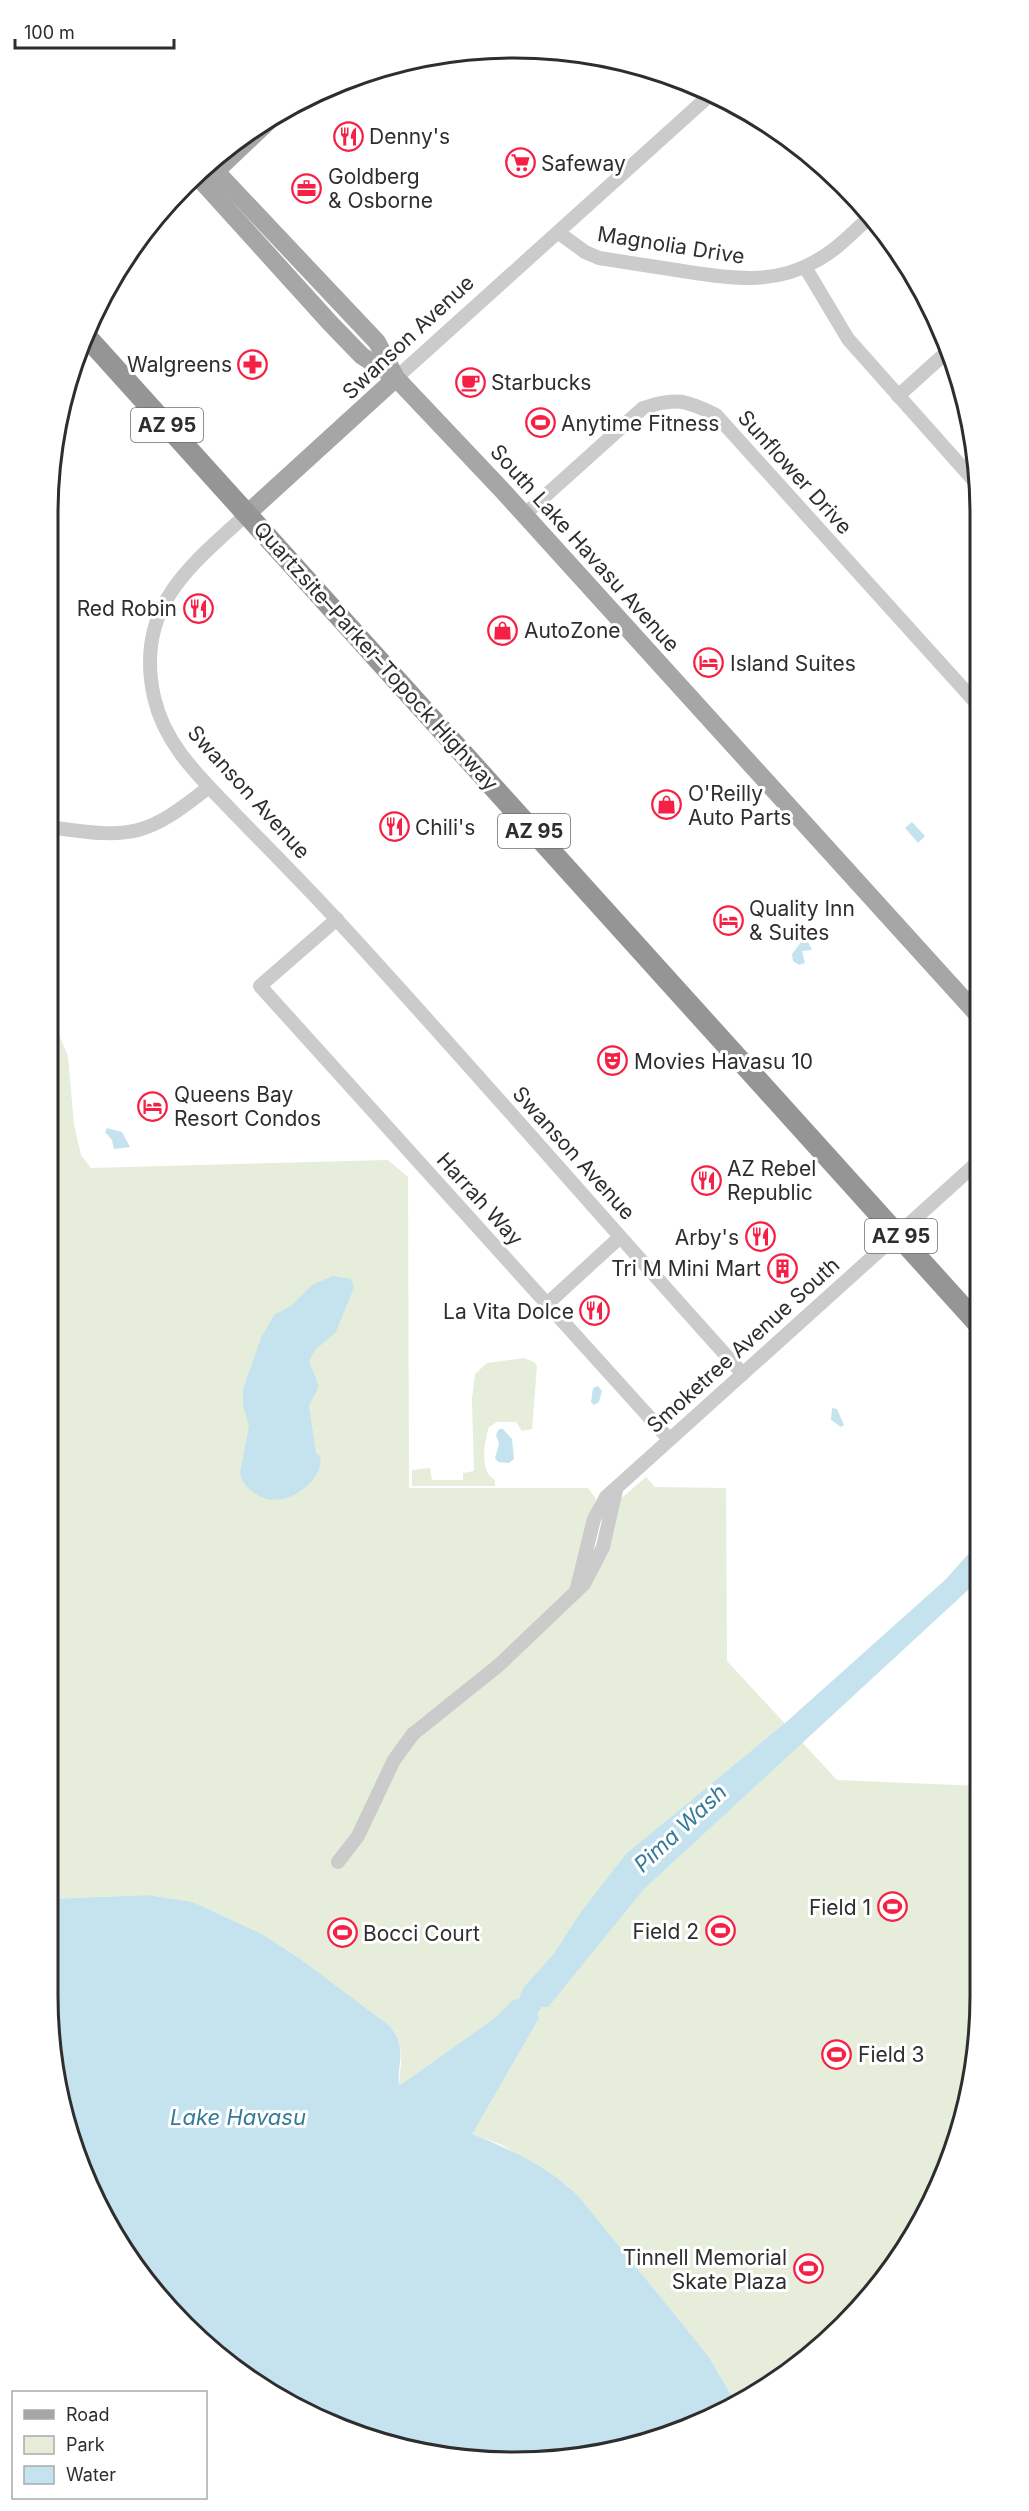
<svg xmlns="http://www.w3.org/2000/svg" width="1029" height="2511" viewBox="0 0 1029 2511" font-family="Inter,sans-serif">
	<style>
		.green { fill: #e6eddb }
		.water { fill: #c5e3ef }
		.lines { fill: none; stroke-linecap: round; stroke-linejoin: round }
		.minor { stroke: #cbcbcb; stroke-width: 14 }
		.major { stroke: #a6a6a6; stroke-width: 18 }
		.highway { stroke: #959595; stroke-width: 21 }
		.labels { text-anchor: middle; dominant-baseline: central; stroke-width: 6; stroke-linejoin: round; paint-order: stroke }
		.shield { fill: #fff; stroke: #6d6d6d; stroke-width: 1.5 }
		.shield-label { font-size: 20px; font-weight: bold; fill: #2e2e2e }
		.poi-label { font-size: 21px; fill: #2e2e2e; stroke: #fff; text-anchor: start }
		.street-label { font-size: 21px; fill: #2e2e2e; stroke: #fff }
		.water-label { font-size: 22px; font-style: italic; fill: #347b98; stroke: #fff }
		.rim { fill: none; stroke: #2e2e2e; stroke-width: 3 }
	</style>
	<rect width="100%" height="100%" fill="#fff"/>
	<g class="green">
		<path d="M48,1009L68,1056L74,1125L81,1155L91,1168L388,1160L408,1177L409,1488H588L596,1499L571,1588L409,1744L571,1603L617,1502L646,1477L655,1487L726,1488L727,1661L837,1780L980,1786L981,1996L956,2146L884,2281L822,2347L748,2400L737,2405L709,2357L568,2186L502,2145L471,2134L399,2086C400,2061 407,2048 390,2026L302,1960L262,1934L193,1902L148,1895L48,1899Z"/>
		<path d="M524,1358L534,1362L537,1366L532,1429L522,1431L516,1422H497L489,1427C484,1442 479,1472 495,1480V1486H412V1470L430,1468L432,1480H463V1473L474,1471L472,1399L475,1374L487,1363Z"/>
	</g>
	<g class="water">
		<path d="M912,822L925,836L918,843L905,828Z"/>
		<path d="M801,942H808L812,950L802,951L805,963L799,965L793,961L792,954Z"/>
		<path d="M107,1128L122,1132L130,1147L114,1149L112,1140L105,1132Z"/>
		<path d="M333,1276L351,1279L354,1287L336,1332L315,1350L309,1361L319,1386L309,1406L316,1453C336,1465 288,1520 253,1492C246,1487 242,1482 240,1473L249,1426L243,1405V1389L261,1338L274,1315L291,1306L312,1285Z"/>
		<path d="M598,1386L602,1391L599,1402L594,1405L591,1402L593,1388Z"/>
		<path d="M832,1408L837,1409L844,1425L841,1427L831,1420Z"/>
		<path d="M499,1429H503L512,1439L514,1459L509,1463L498,1462L495,1458L499,1444L496,1435Z"/>
		<path d="M980,1541V1579L644,1889L548,2007H542L537,2013L539,2018L472,2134C509,2149 550,2167 579,2197L709,2357L737,2405L606,2454L453,2459L364,2438L282,2401L164,2304L110,2229L73,2147L48,1996V1899L148,1895L193,1902L262,1934L302,1960L390,2026C408,2050 397,2060 399,2086L495,2018L513,2000L519,1999L523,1988L553,1955L581,1912L626,1854L784,1724L945,1580Z"/>
	</g>
	<g class="lines">
		<g class="minor">
			<path d="M559,233L585,252L599,258C624,262 650,266 676,270C723,277 770,287 814,262C836,251 853,232 871,216"/>
			<path d="M805,267L848,339L977,484"/>
			<path d="M396,378L710,95"/>
			<path d="M898,396L949,350"/>
			<path d="M248,513C190,566 134,607 154,697C165,747 203,780 236,815C270,850 305,885 338,921C475,1070 607,1224 743,1374"/>
			<path d="M524,515L643,408C675,397 686,400 716,415L978,705"/>
			<path d="M56,828C133,839 147,836 209,787"/>
			<path d="M337,919L260,986L669,1439"/>
			<path d="M547,1304L619,1238"/>
			<path d="M576,1592L594,1519L606,1497L979,1161"/>
			<path d="M338,1862L358,1836L394,1760L413,1734L499,1665L584,1584L603,1547L616,1490"/>
		</g>
		<g class="major">
			<path d="M209,164L377,342L396,378L502,490L978,1015"/>
			<path d="M204,173L215,172L271,119"/>
			<path d="M197,176L331,324L362,356L395,377"/>
			<path d="M248,513L396,378"/>
		</g>
		<path class="highway" d="M86,336L979,1325"/>
	</g>
	<defs>
		<symbol id="restaurant-ring" viewBox="-11 -11 22 22"><circle r="9.5" fill="#fff" stroke="#f62045" stroke-width="1.5"/><path d="M-5-6h1v4h1v-4h1v4h1v-4h1v5L-1.5 .5V6h-2V.5L-5-1ZM5-6V6H3V1.5H1.5Q1.5-4 5-6Z" fill="#f62045"/></symbol>
		<symbol id="supermarket-ring" viewBox="-11 -11 22 22"><circle r="9.5" fill="#fff" stroke="#f62045" stroke-width="1.5"/><path d="M-6-5.5h2.5l.6 2H6L4.5 2H-2.5L-4.4-4H-6ZM-1.5 3.2a1.3 1.3 0 1 0 .1 0ZM3 3.2a1.3 1.3 0 1 0 .1 0Z" fill="#f62045"/></symbol>
		<symbol id="office-ring" viewBox="-11 -11 22 22"><circle r="9.5" fill="#fff" stroke="#f62045" stroke-width="1.5"/><path d="M-6-3h4V-5.5h4V-3h4V5H-6ZM-1-4.5V-3h2v-1.5ZM-6 0V1H6V0Z" fill="#f62045"/></symbol>
		<symbol id="pharmacy-ring" viewBox="-11 -11 22 22"><circle r="9.5" fill="#fff" stroke="#f62045" stroke-width="1.5"/><path d="M-2-6h4v4h4v4h-4v4h-4v-4h-4v-4h4Z" fill="#f62045"/></symbol>
		<symbol id="cafe-ring" viewBox="-11 -11 22 22"><circle r="9.5" fill="#fff" stroke="#f62045" stroke-width="1.5"/><path d="M-5.5-4.5H6V0H3Q3 3.5 0 3.5H-2.5Q-5.5 3.5-5.5 0ZM3-3.2v2h1.7v-2ZM-6 4.5H4V6H-6Z" fill="#f62045"/></symbol>
		<symbol id="stadium-ring" viewBox="-11 -11 22 22"><circle r="9.5" fill="#fff" stroke="#f62045" stroke-width="1.5"/><path d="M0-5a6.5 5 0 1 0 0 10a6.5 5 0 1 0 0-10ZM-3.5-1.8h7v3.6h-7Z" fill="#f62045"/></symbol>
		<symbol id="shop-ring" viewBox="-11 -11 22 22"><circle r="9.5" fill="#fff" stroke="#f62045" stroke-width="1.5"/><path d="M-5-2.5h2.3a2.7 3.5 0 0 1 5.4 0H5L5.5 6h-11ZM-1.5-2.5h3a1.5 2.3 0 0 0-3 0Z" fill="#f62045"/></symbol>
		<symbol id="hotel-ring" viewBox="-11 -11 22 22"><circle r="9.5" fill="#fff" stroke="#f62045" stroke-width="1.5"/><path d="M-6-4.5h1.5V1H6V5H4.5V3h-9V5H-6ZM-4 0a1.8 1.8 0 1 1 3.6 0ZM.5 0V-2.5h3Q6-2.5 6 0Z" fill="#f62045"/></symbol>
		<symbol id="theatre-ring" viewBox="-11 -11 22 22"><circle r="9.5" fill="#fff" stroke="#f62045" stroke-width="1.5"/><path d="M-5-5.5Q0-4 5-5.5V0Q5 5 0 6Q-5 5-5 0ZM-3.3-2.5H-1v1.5H-3.3ZM1-2.5H3.3v1.5H1ZM-2.8 1Q0 5.5 2.8 1Z" fill="#f62045"/></symbol>
		<symbol id="building-ring" viewBox="-11 -11 22 22"><circle r="9.5" fill="#fff" stroke="#f62045" stroke-width="1.5"/><path d="M-4-6H4V6H1V3H-1V6H-4ZM-2.5-4.3h1.7v1.8h-1.7ZM.8-4.3h1.7v1.8H.8ZM-2.5-1h1.7V.8h-1.7ZM.8-1h1.7V.8H.8Z" fill="#f62045"/></symbol>
	</defs>
	<g fill-rule="evenodd">
		<use href="#restaurant-ring" x="332" y="120" width="33" height="33"/>
		<use href="#supermarket-ring" x="504" y="146" width="33" height="33"/>
		<use href="#office-ring" x="290" y="172" width="33" height="33"/>
		<use href="#pharmacy-ring" x="236" y="348" width="33" height="33"/>
		<use href="#cafe-ring" x="454" y="366" width="33" height="33"/>
		<use href="#stadium-ring" x="524" y="406" width="33" height="33"/>
		<use href="#restaurant-ring" x="182" y="592" width="33" height="33"/>
		<use href="#shop-ring" x="486" y="614" width="33" height="33"/>
		<use href="#hotel-ring" x="692" y="646" width="33" height="33"/>
		<use href="#shop-ring" x="650" y="788" width="33" height="33"/>
		<use href="#restaurant-ring" x="378" y="810" width="33" height="33"/>
		<use href="#hotel-ring" x="712" y="904" width="33" height="33"/>
		<use href="#theatre-ring" x="596" y="1044" width="33" height="33"/>
		<use href="#hotel-ring" x="136" y="1090" width="33" height="33"/>
		<use href="#restaurant-ring" x="690" y="1164" width="33" height="33"/>
		<use href="#restaurant-ring" x="744" y="1220" width="33" height="33"/>
		<use href="#building-ring" x="766" y="1252" width="33" height="33"/>
		<use href="#restaurant-ring" x="578" y="1294" width="33" height="33"/>
		<use href="#stadium-ring" x="876" y="1890" width="33" height="33"/>
		<use href="#stadium-ring" x="704" y="1914" width="33" height="33"/>
		<use href="#stadium-ring" x="326" y="1916" width="33" height="33"/>
		<use href="#stadium-ring" x="820" y="2038" width="33" height="33"/>
		<use href="#stadium-ring" x="792" y="2252" width="33" height="33"/>
	</g>
	<g class="labels">
		<g class="shield">
			<rect x="131" y="408" width="72" height="34" rx="4.5"/>
			<rect x="498" y="814" width="72" height="34" rx="4.5"/>
			<rect x="865" y="1219" width="72" height="34" rx="4.5"/>
		</g>
		<g class="shield-label">
			<text x="167" y="425">AZ 95</text>
			<text x="534" y="831">AZ 95</text>
			<text x="901" y="1236">AZ 95</text>
		</g>
		<g class="poi-label">
			<text x="369" y="136">Denny's</text>
			<text x="541" y="163">Safeway</text>
			<text x="328" y="176">Goldberg<tspan x="328" dy="24">&amp; Osborne</tspan></text>
			<text x="232" y="364" text-anchor="end">Walgreens</text>
			<text x="491" y="382">Starbucks</text>
			<text x="561" y="423">Anytime Fitness</text>
			<text x="177" y="608" text-anchor="end">Red Robin</text>
			<text x="524" y="630">AutoZone</text>
			<text x="730" y="663">Island Suites</text>
			<text x="688" y="793">O'Reilly<tspan x="688" dy="24">Auto Parts</tspan></text>
			<text x="415" y="827">Chili's</text>
			<text x="749" y="908">Quality Inn<tspan x="749" dy="24">&amp; Suites</tspan></text>
			<text x="634" y="1061">Movies Havasu 10</text>
			<text x="174" y="1094">Queens Bay<tspan x="174" dy="24">Resort Condos</tspan></text>
			<text x="727" y="1168">AZ Rebel<tspan x="727" dy="24">Republic</tspan></text>
			<text x="739" y="1237" text-anchor="end">Arby's</text>
			<text x="761" y="1268" text-anchor="end">Tri M Mini Mart</text>
			<text x="574" y="1311" text-anchor="end">La Vita Dolce</text>
			<text x="871" y="1907" text-anchor="end">Field 1</text>
			<text x="699" y="1931" text-anchor="end">Field 2</text>
			<text x="363" y="1933">Bocci Court</text>
			<text x="858" y="2054">Field 3</text>
			<text x="787" y="2257" text-anchor="end">Tinnell Memorial<tspan x="787" dy="24">Skate Plaza</tspan></text>
		</g>
		<g class="street-label">
			<text transform="translate(671 245) rotate(9)">Magnolia Drive</text>
			<text transform="translate(408 337) rotate(-43)">Swanson Avenue</text>
			<text transform="translate(795 472) rotate(48)">Sunflower Drive</text>
			<text transform="translate(585 548) rotate(48)">South Lake Havasu Avenue</text>
			<text transform="translate(376 656) rotate(48)">Quartzsite–Parker–Topock Highway</text>
			<text transform="translate(249 792) rotate(48)">Swanson Avenue</text>
			<text transform="translate(574 1153) rotate(48)">Swanson Avenue</text>
			<text transform="translate(480 1199) rotate(48)">Harrah Way</text>
			<text transform="translate(743 1345) rotate(-42)">Smoketree Avenue South</text>
		</g>
		<g class="water-label">
			<text transform="translate(680 1828) rotate(-43)">Pima Wash</text>
			<text x="238" y="2117">Lake Havasu</text>
		</g>
	</g>
	<path d="M0 0H1029V2511H0ZM514 58H514A456 456 0 0 1 970 514V1996A456 456 0 0 1 514 2452H514A456 456 0 0 1 58 1996V514A456 456 0 0 1 514 58Z" fill="#fff" fill-rule="evenodd"/>
	<path class="rim" d="M514 58H514A456 456 0 0 1 970 514V1996A456 456 0 0 1 514 2452H514A456 456 0 0 1 58 1996V514A456 456 0 0 1 514 58Z"/>
	<rect x="12" y="2391" width="195" height="108" fill="#ffffff" stroke="#ababab" stroke-width="1.5"/>
	<rect x="24" y="2410" width="30" height="9" fill="#a6a6a6" stroke="#ababab" stroke-width="1.5"/>
	<text x="66" y="2421" font-size="18" fill="#2e2e2e">Road</text>
	<rect x="24" y="2436" width="30" height="18" fill="#e6eddb" stroke="#ababab" stroke-width="1.5"/>
	<text x="66" y="2451" font-size="18" fill="#2e2e2e">Park</text>
	<rect x="24" y="2466" width="30" height="18" fill="#c5e3ef" stroke="#ababab" stroke-width="1.5"/>
	<text x="66" y="2481" font-size="18" fill="#2e2e2e">Water</text>
	<path d="M15 39v9h159v-9" fill="none" stroke="#2e2e2e" stroke-width="3"/>
	<text x="24" y="39" font-size="18" fill="#2e2e2e" stroke="#ffffff" stroke-width="4.5" paint-order="stroke">100 m</text>
</svg>
